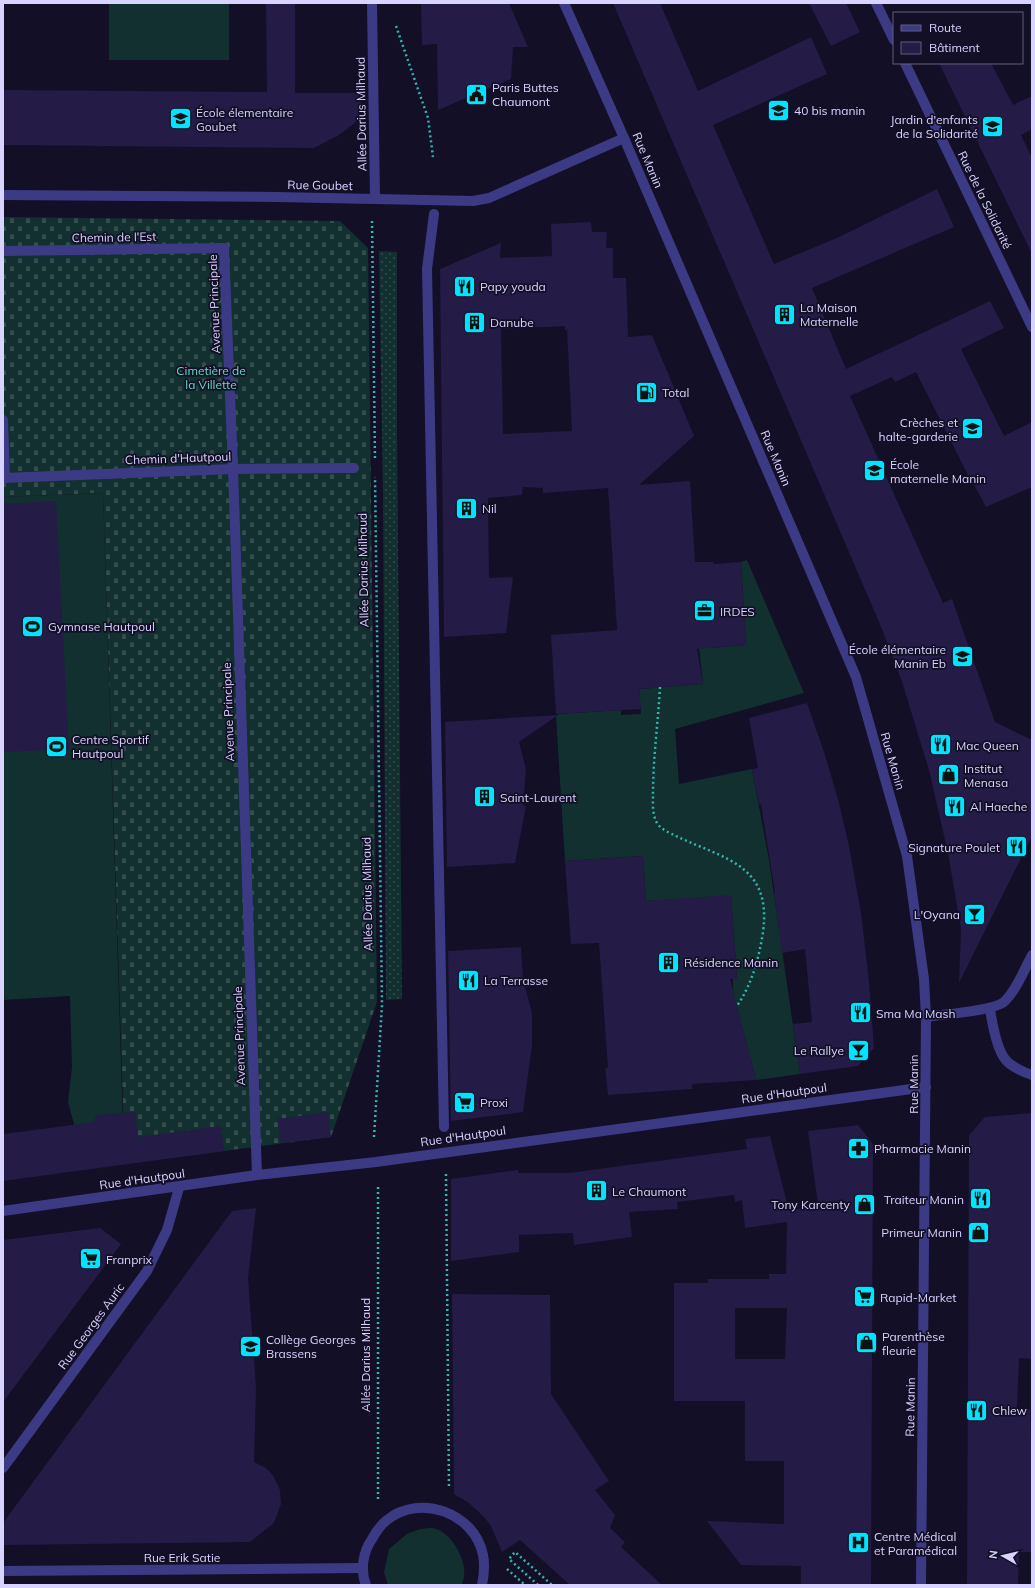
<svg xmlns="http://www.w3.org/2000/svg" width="1035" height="1588" viewBox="0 0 1035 1588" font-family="Mulish,sans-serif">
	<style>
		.grass { fill: url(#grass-dots) }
		.cemetery { fill: url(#cemetery-stones) }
		.garden { fill: #12302f }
		.building { fill: #241b47; fill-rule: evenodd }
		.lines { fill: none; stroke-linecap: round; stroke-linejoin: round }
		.path { stroke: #2fb8b0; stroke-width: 2.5; stroke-dasharray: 2 3; stroke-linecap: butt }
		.lane { stroke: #3d3a85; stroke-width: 10 }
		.street { stroke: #3d3a85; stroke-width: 10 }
		.labels { text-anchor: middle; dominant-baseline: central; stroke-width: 3.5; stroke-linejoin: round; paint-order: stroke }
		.poi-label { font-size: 12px; fill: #d9d4ff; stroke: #130f26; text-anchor: start }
		.street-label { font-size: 12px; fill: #d9d4ff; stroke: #130f26 }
		.park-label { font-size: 12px; fill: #5fe0c0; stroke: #130f26 }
	</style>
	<defs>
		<pattern id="grass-dots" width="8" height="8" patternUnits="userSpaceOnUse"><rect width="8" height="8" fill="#12302f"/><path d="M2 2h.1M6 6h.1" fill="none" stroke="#344d4e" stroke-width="1.8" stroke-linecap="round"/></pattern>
		<pattern id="cemetery-stones" width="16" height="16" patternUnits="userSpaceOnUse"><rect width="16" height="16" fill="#12302f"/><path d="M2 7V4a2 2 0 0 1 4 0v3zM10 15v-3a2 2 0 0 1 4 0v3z" fill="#344d4e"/></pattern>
	</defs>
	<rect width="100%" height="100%" fill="#130f26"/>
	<path class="grass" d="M379,251L397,252V435L402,999L386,1000L383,491Z"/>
	<path class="cemetery" d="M3,217L340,221L368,248L377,1002L331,1137L125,1164L103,493L3,497Z"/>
	<g class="garden">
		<rect x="109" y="3" width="120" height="57"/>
		<path d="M103,493L123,1127L80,1170L74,1124L68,1102L72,1067L70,996L3,1000V497Z"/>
		<path d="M747,560L804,693L675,729L679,784L752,769L769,860L800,1074L756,1080L733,992V979L737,978L731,896L646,901L643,856L565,861L556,716L559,714L621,710V715L641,714L639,689L703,684L699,646L708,648L746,645L741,562Z"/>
		<path d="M420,1529C425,1529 431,1527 436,1529C454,1534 472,1569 461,1585H388L384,1572L389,1549L407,1534Z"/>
	</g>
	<g class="building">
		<path d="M266,3H295V93H362L361,108L356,122L339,135L314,148L3,145L4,90L267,92Z"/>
		<path d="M421,3H509L528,47H513L511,79L438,110L437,44L422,45Z"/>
		<path d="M613,3H660L698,91L811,37L827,74L713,125L774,264L837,238L937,189L954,227L812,288L846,369L990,301L1004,328L961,349L1004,436L1032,422V487L986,507L970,477H969L916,372L895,382L892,377L850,396L943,603L952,599L995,722L1032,740V836L959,983L961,929L948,853L929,770L902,682L882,629Z"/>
		<path d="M809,3H846L860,32L831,46Z"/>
		<path d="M939,63H991L1013,105L1032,96V129L1021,135L1032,158V254Z"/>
		<path d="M591,222L592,232H607L606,248H613V278H626L628,337L652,335L694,436L639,485L690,481L695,562H713L714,564L741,562L746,645L697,649L703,684L639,689L641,709L556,714L551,635L617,630L608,488L543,493V488L523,487L522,495L488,498L489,578L513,577L506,633L444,637L440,269L501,243L500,258L552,256L551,224ZM565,326V330H567L572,431L503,434L501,329Z"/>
		<path d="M56,501L69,749L3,752V504Z"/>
		<path d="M807,703L824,752L838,799L849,846L861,913L869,982L874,1048L858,1066L800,1074L793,1024L812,1022L805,949L782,953L774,893H775L761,804H759L752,769L758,768L749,718Z"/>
		<path d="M558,715L519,742L526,769L523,806H526L515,863L447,867L445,722Z"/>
		<path d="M643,856L646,901L731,895L737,979H730L756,1080L692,1084V1089L608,1095L605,1068H608L599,943L571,944L565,861Z"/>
		<path d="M521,947L523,979L532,1013V1045L523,1112L451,1121L448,951Z"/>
		<path d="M135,1112L138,1137L221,1126L224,1151L3,1181V1134L95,1122L94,1115Z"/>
		<path d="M328,1112L331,1137L281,1143L277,1119Z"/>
		<path d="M1032,1113V1359L1019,1358L1017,1408L1030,1409L1031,1444H1032V1552H1019L1018,1585H967L969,1135L985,1117Z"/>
		<path d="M858,1125L873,1144L871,1585H801V1566L741,1565L707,1521L784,1524V1461H745V1401H674V1283H708V1279H769V1274H786L787,1222L745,1228L742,1200L735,1202L734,1195L677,1202L678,1209L629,1212L632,1237L574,1245L573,1233L519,1235V1252L451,1261V1179L518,1170V1173H569L747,1149L745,1139L770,1136L789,1211L818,1205L808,1131ZM735,1308H787L785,1359H735Z"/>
		<path d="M256,1208L248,1278L256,1387L254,1462L266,1468L269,1471L274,1477L280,1490L281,1504L274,1523L250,1542L3,1545V1523L232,1211Z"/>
		<path d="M100,1228L121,1244L3,1402V1240Z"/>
		<path d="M452,1294L550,1295L551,1394L609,1481L595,1490L615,1515L610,1528L625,1542L621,1547L662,1585H570L520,1540L502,1552L491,1526L485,1518L469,1503L454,1494Z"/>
	</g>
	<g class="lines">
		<g class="path">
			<path d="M396,26L428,118L433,157"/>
			<path d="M372,221L375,460"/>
			<path d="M660,687C658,723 653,758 653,794C653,802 652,813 656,821C659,829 670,833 678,837C725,859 772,865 763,932C759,958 752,984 737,1006"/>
			<path d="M374,1137L382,1005L375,477"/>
			<path d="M446,1174L449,1489"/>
			<path d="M378,1499V1184"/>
			<path d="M507,1569L525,1585"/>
			<path d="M538,1585L509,1559L515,1552L552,1585"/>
		</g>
		<g class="lane">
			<path d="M3,251L224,248L233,469L257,1175"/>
			<path d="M3,420L5,478"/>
			<path d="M3,478L233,469L354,468"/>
		</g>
		<g class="street">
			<path d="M372,3L375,198"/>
			<path d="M564,3L624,138L856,677L907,856L924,979L926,1017L921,1585"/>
			<path d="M876,3L894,40"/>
			<path d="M905,63L1032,327"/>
			<path d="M3,195L277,197L473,201L489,198L624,138"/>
			<path d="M434,214L427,269L444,1127"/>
			<path d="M990,1009C992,1022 997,1049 1005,1059C1010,1066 1025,1073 1032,1075"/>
			<path d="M926,1017C942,1014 996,1011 1005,1001C1017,989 1024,970 1032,955"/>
			<path d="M3,1211L257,1175L376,1162L926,1087"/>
			<path d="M3,1468L147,1271L167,1230L179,1188"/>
			<path d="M3,1571L362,1568"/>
			<path d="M366,1585C360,1570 363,1552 372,1539C376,1532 380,1525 387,1520C420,1493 475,1513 483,1555C485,1565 484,1575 482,1585"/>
		</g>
	</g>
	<defs>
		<symbol id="civic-square" viewBox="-11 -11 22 22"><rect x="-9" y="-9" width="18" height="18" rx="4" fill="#00e5ff" stroke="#130f26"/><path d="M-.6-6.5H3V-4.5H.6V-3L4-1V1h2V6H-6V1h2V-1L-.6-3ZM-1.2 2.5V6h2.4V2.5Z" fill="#111"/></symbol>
		<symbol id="school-square" viewBox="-11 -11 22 22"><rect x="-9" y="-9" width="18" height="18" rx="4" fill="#00e5ff" stroke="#130f26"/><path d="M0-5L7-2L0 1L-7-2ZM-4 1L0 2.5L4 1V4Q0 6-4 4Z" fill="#111"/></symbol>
		<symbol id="restaurant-square" viewBox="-11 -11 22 22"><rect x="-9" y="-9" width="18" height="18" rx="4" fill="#00e5ff" stroke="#130f26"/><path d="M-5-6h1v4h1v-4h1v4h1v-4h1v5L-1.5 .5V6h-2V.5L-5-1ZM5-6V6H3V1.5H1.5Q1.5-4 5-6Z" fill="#111"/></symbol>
		<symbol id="building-square" viewBox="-11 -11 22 22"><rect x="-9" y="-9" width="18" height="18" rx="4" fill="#00e5ff" stroke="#130f26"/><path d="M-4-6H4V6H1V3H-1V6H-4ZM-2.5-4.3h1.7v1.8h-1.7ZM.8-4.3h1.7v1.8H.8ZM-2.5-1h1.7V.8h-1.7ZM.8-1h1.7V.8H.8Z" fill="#111"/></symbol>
		<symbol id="fuel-square" viewBox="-11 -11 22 22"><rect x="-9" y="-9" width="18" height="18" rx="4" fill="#00e5ff" stroke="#130f26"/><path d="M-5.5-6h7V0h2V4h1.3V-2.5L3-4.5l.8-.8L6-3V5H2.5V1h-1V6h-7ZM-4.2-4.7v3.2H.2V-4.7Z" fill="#111"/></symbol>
		<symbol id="office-square" viewBox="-11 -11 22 22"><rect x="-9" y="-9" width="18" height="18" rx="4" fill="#00e5ff" stroke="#130f26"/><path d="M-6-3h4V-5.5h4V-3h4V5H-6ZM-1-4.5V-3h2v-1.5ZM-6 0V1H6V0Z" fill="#111"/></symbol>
		<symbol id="stadium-square" viewBox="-11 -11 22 22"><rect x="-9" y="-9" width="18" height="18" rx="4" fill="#00e5ff" stroke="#130f26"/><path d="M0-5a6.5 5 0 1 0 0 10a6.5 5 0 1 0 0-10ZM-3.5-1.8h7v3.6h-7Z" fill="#111"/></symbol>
		<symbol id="shop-square" viewBox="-11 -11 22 22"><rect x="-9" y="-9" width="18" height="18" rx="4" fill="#00e5ff" stroke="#130f26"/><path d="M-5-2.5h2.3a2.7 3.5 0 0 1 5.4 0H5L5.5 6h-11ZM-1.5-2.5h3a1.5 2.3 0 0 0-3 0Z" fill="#111"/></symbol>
		<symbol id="bar-square" viewBox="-11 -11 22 22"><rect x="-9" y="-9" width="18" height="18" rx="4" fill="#00e5ff" stroke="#130f26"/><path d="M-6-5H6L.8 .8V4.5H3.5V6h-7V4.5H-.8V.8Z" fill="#111"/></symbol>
		<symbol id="supermarket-square" viewBox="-11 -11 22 22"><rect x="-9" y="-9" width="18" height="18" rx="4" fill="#00e5ff" stroke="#130f26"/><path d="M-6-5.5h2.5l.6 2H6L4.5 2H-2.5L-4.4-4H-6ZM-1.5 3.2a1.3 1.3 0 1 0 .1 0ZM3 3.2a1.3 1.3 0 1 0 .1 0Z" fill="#111"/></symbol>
		<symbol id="pharmacy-square" viewBox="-11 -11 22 22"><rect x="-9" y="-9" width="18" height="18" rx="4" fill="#00e5ff" stroke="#130f26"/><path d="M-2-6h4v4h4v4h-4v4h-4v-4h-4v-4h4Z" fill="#111"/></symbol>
		<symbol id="hospital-square" viewBox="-11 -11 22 22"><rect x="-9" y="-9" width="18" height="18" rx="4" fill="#00e5ff" stroke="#130f26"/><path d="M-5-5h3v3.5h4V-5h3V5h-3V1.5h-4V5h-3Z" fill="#111"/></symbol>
	</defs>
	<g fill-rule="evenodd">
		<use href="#civic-square" x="464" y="82" width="25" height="25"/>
		<use href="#school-square" x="766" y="98" width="25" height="25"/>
		<use href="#school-square" x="168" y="106" width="25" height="25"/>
		<use href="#school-square" x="980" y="114" width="25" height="25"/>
		<use href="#restaurant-square" x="452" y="274" width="25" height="25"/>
		<use href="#building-square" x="772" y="302" width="25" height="25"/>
		<use href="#building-square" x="462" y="310" width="25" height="25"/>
		<use href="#fuel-square" x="634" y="380" width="25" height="25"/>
		<use href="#school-square" x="960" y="416" width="25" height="25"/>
		<use href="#school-square" x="862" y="458" width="25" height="25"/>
		<use href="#building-square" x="454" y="496" width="25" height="25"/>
		<use href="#office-square" x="692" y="598" width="25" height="25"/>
		<use href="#stadium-square" x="20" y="614" width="25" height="25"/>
		<use href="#school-square" x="950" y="644" width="25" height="25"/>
		<use href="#restaurant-square" x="928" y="732" width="25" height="25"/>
		<use href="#stadium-square" x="44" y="734" width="25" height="25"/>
		<use href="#shop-square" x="936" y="762" width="25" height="25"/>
		<use href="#building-square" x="472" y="784" width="25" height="25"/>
		<use href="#restaurant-square" x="942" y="794" width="25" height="25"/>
		<use href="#restaurant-square" x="1004" y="834" width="25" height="25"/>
		<use href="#bar-square" x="962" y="902" width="25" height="25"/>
		<use href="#building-square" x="656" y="950" width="25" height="25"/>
		<use href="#restaurant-square" x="456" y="968" width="25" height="25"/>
		<use href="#restaurant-square" x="848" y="1000" width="25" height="25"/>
		<use href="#bar-square" x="846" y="1038" width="25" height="25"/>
		<use href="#supermarket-square" x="452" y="1090" width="25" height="25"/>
		<use href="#pharmacy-square" x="846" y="1136" width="25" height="25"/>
		<use href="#building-square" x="584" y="1178" width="25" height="25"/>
		<use href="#restaurant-square" x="968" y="1186" width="25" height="25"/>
		<use href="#shop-square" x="852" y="1192" width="25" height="25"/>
		<use href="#shop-square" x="966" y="1220" width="25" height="25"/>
		<use href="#supermarket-square" x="78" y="1246" width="25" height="25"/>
		<use href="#supermarket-square" x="852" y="1284" width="25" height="25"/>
		<use href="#shop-square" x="854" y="1330" width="25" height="25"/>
		<use href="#school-square" x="238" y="1334" width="25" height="25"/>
		<use href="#restaurant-square" x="964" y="1398" width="25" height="25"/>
		<use href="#hospital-square" x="846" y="1530" width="25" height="25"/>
	</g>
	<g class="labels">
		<g class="poi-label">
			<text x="492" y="87">Paris Buttes<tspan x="492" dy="14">Chaumont</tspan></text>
			<text x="794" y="110">40 bis manin</text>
			<text x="196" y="112">École élementaire<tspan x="196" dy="14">Goubet</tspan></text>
			<text x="978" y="119" text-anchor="end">Jardin d'enfants<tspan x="978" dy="14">de la Solidarité</tspan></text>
			<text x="480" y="286">Papy youda</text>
			<text x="800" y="307">La Maison<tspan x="800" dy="14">Maternelle</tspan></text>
			<text x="490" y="322">Danube</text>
			<text x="662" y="392">Total</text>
			<text x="958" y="422" text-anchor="end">Crèches et<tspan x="958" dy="14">halte-garderie</tspan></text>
			<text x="890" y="464">École<tspan x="890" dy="14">maternelle Manin</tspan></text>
			<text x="482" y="508">Nil</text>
			<text x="720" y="611">IRDES</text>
			<text x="48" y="626">Gymnase Hautpoul</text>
			<text x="946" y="649" text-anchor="end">École élémentaire<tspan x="946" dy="14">Manin Eb</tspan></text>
			<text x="72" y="739">Centre Sportif<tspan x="72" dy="14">Hautpoul</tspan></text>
			<text x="956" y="745">Mac Queen</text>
			<text x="964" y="768">Institut<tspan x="964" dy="14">Menasa</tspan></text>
			<text x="500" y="797">Saint-Laurent</text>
			<text x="970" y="806">Al Haeche</text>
			<text x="1000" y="847" text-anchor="end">Signature Poulet</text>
			<text x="960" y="914" text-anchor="end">L'Oyana</text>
			<text x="684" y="962">Résidence Manin</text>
			<text x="484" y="980">La Terrasse</text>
			<text x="876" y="1013">Sma Ma Mash</text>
			<text x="844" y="1050" text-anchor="end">Le Rallye</text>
			<text x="480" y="1102">Proxi</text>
			<text x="874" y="1148">Pharmacie Manin</text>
			<text x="612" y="1191">Le Chaumont</text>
			<text x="964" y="1199" text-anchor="end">Traiteur Manin</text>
			<text x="850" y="1204" text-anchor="end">Tony Karcenty</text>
			<text x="962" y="1232" text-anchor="end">Primeur Manin</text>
			<text x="106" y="1259">Franprix</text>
			<text x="880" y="1297">Rapid-Market</text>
			<text x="882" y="1336">Parenthèse<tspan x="882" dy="14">fleurie</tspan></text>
			<text x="266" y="1339">Collège Georges<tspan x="266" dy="14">Brassens</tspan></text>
			<text x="992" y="1410">Chlew</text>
			<text x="874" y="1536">Centre Médical<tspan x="874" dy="14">et Paramédical</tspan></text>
		</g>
		<g class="street-label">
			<text transform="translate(361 114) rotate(-91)">Allée Darius Milhaud</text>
			<text transform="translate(648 160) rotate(67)">Rue Manin</text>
			<text transform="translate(320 185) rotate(1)">Rue Goubet</text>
			<text transform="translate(985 200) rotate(64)">Rue de la Solidarité</text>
			<text transform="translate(114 237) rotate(-1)">Chemin de l'Est</text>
			<text transform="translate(214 304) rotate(-92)">Avenue Principale</text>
			<text transform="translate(178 458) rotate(-2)">Chemin d'Hautpoul</text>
			<text transform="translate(776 458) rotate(67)">Rue Manin</text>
			<text transform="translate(363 570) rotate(-91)">Allée Darius Milhaud</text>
			<text transform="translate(228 712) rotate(-92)">Avenue Principale</text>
			<text transform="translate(893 761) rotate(74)">Rue Manin</text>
			<text transform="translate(367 894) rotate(-91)">Allée Darius Milhaud</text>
			<text transform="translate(239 1036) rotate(-92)">Avenue Principale</text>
			<text transform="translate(913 1084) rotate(-90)">Rue Manin</text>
			<text transform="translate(784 1093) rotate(-8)">Rue d'Hautpoul</text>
			<text transform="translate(463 1136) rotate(-8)">Rue d'Hautpoul</text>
			<text transform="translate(142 1179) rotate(-8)">Rue d'Hautpoul</text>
			<text transform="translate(91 1326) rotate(-54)">Rue Georges Auric</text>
			<text transform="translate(365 1355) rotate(-90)">Allée Darius Milhaud</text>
			<text transform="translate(910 1407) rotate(-89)">Rue Manin</text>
			<text x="182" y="1557">Rue Erik Satie</text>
		</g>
		<g class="park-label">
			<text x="211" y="370">Cimetière de<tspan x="211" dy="14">la Villette</tspan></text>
		</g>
	</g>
	<rect width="1035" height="1588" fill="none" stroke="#d9d4ff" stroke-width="8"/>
	<rect x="893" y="12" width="130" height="52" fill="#130f26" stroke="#625e7d"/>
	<rect x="901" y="25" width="20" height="6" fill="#3d3a85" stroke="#625e7d"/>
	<text x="929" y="32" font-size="12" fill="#d9d4ff">Route</text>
	<rect x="901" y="42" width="20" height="12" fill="#241b47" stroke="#625e7d"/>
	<text x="929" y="52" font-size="12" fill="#d9d4ff">Bâtiment</text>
	<g transform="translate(1003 1556) rotate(278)" stroke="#130f26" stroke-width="3" paint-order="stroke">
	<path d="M0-3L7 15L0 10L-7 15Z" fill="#d9d4ff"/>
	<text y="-6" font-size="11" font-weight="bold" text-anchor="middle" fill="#d9d4ff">N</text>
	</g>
</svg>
